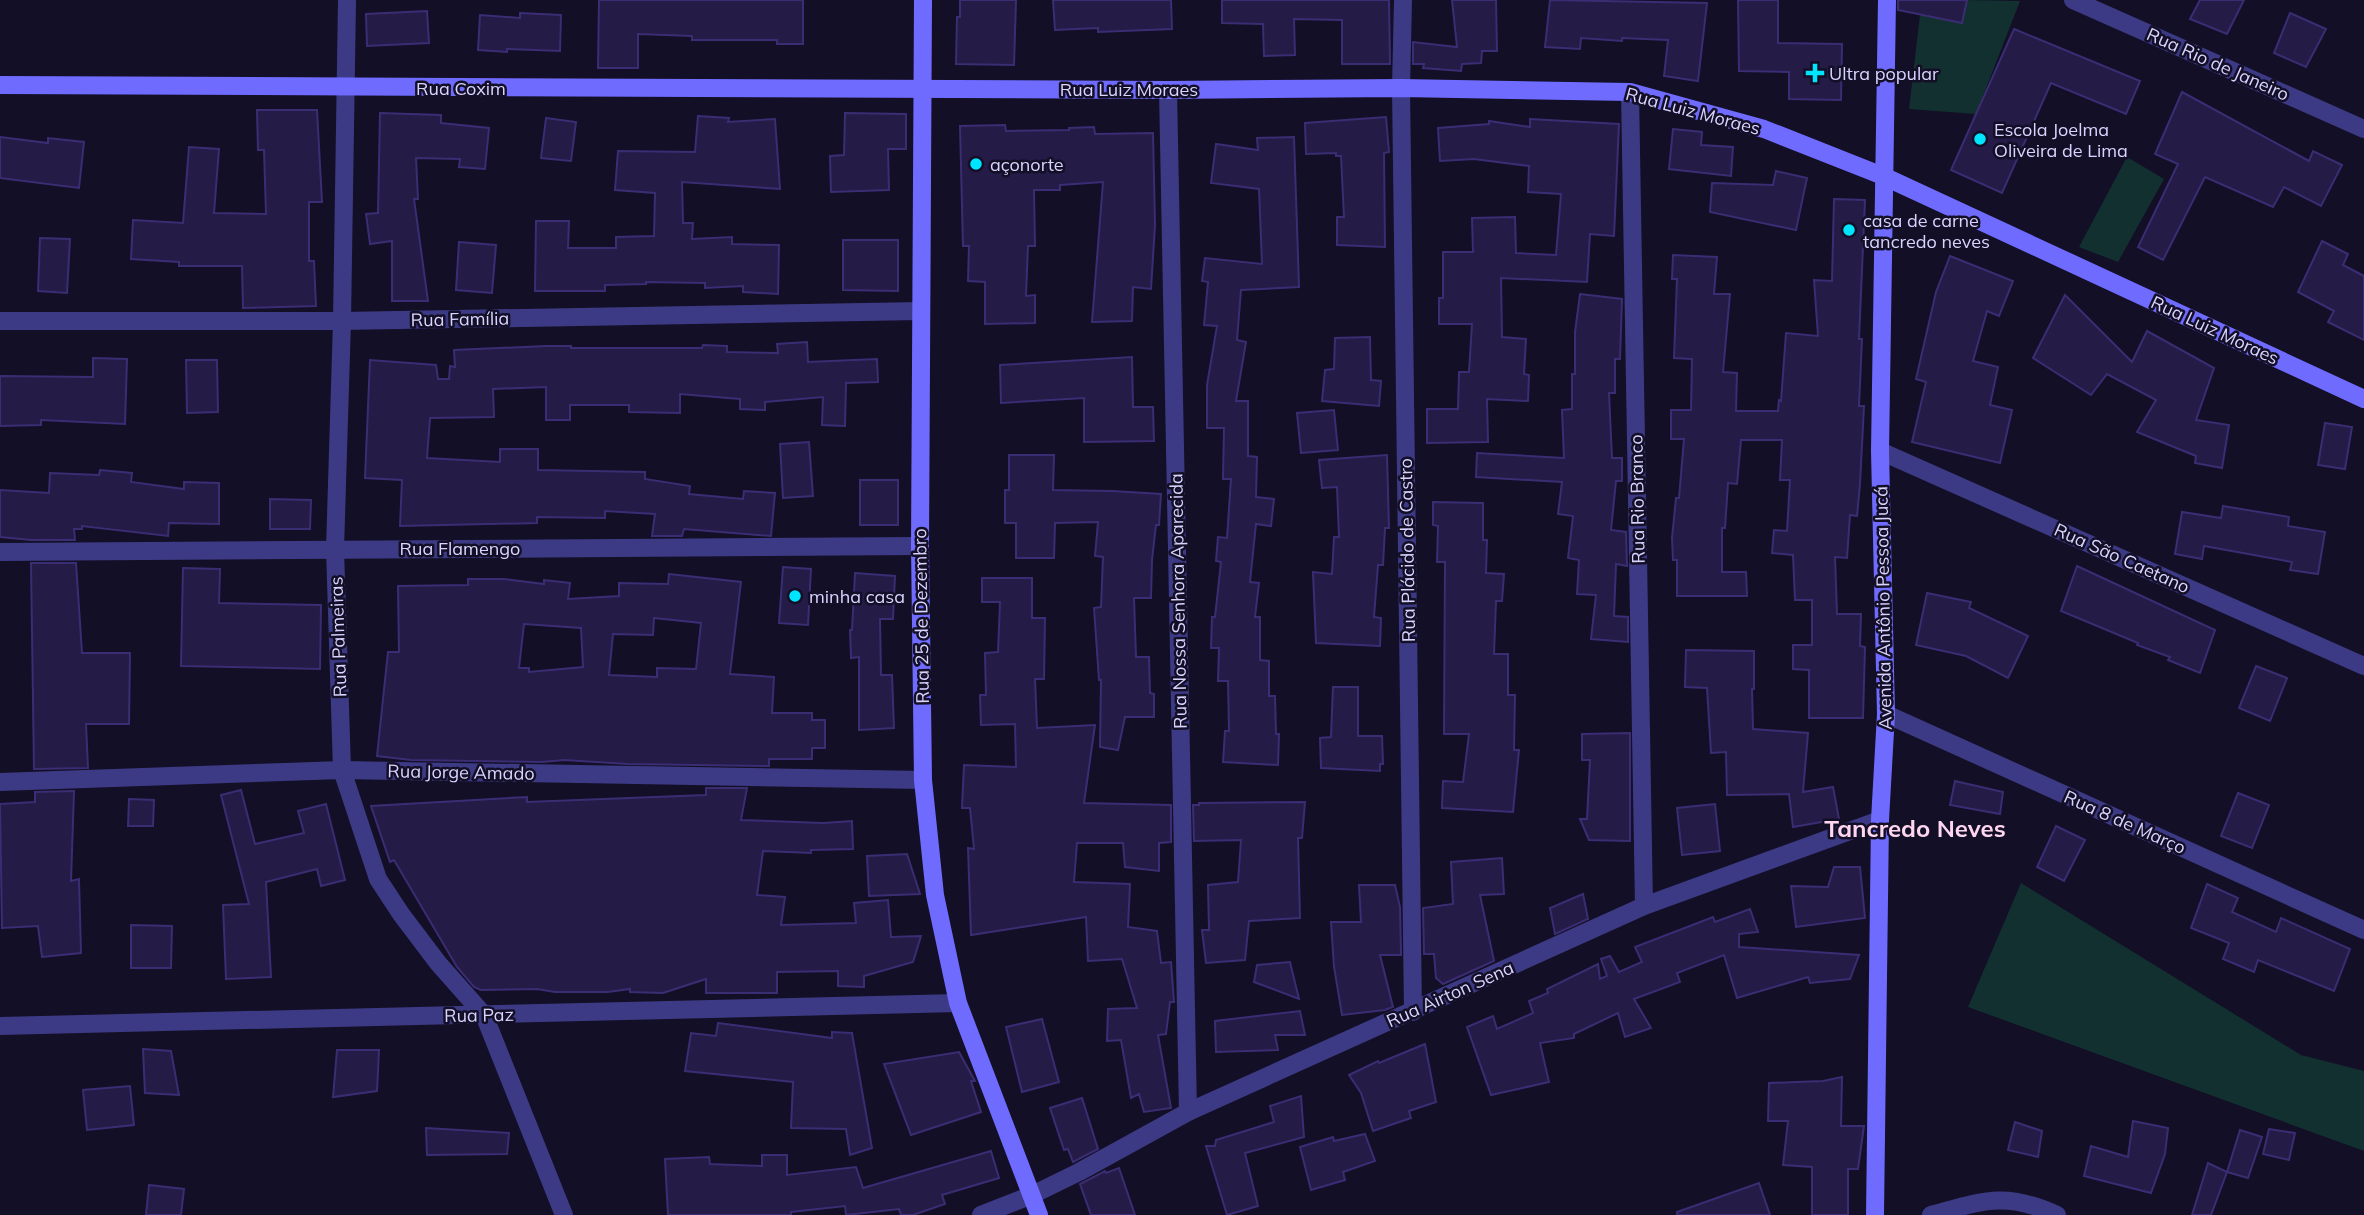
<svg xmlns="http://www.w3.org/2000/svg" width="2364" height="1215" viewBox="0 0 2364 1215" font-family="Mulish,sans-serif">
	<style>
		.green { fill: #12302f }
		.building { fill: #241b47; stroke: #3b2d73; stroke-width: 2; fill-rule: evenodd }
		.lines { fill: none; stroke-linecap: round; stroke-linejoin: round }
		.street { stroke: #3d3a85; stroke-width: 18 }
		.secondary { stroke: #6f6bff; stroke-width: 18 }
		.poi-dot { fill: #00e5ff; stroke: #130f26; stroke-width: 2.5 }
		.labels { text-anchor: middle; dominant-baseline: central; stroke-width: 5; stroke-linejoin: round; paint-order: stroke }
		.street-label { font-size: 18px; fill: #d9d4ff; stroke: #130f26 }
		.poi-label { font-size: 18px; fill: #d9d4ff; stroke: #130f26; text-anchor: start }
		.district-label { font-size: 24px; font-weight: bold; fill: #ffd6f0; stroke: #130f26 }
	</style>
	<rect width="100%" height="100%" fill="#130f26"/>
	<g class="green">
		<path d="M1967,0L2020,1L1976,114L1909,109L1920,15L1961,23Z"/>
		<path d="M2127,157L2164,179L2118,262L2079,247Z"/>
		<path d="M2021,883L2301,1055L2364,1071V1151L1968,1007Z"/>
	</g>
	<g class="building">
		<path d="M599,0H803V44H777V40H692V36L638,34V68H598Z"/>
		<path d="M960,0H1016L1014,65L956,64L957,17H960Z"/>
		<path d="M1053,0H1171L1172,29L1098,32V28L1055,30Z"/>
		<path d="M1222,0H1389L1390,64H1342V20L1294,19L1295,55L1264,56L1263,24L1222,23Z"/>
		<path d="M1452,0H1496L1497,51H1482L1481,63L1462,64L1461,71L1423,68L1424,64H1413V42L1457,47Z"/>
		<path d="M1550,0L1707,3L1698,81L1664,76L1668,40L1622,38V41L1581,38L1580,49L1545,47Z"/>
		<path d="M1738,0H1778V43L1842,44L1841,100L1789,99V72L1739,71Z"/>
		<path d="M1898,0H1967L1962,23L1898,10Z"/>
		<path d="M2200,0H2244L2227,34L2190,19Z"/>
		<path d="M427,11L429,43L367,46L366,14Z"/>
		<path d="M520,13L561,15L560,51L507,49V52L478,50L480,15L520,18Z"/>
		<path d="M2290,13L2326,29L2306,67L2274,53Z"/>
		<path d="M2014,29L2140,81L2126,114L2051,83L2002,193L1951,170Z"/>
		<path d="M2182,92L2309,161L2313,151L2342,165L2321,206L2284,187L2273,207L2205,177L2163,260L2138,247L2178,164L2155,154Z"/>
		<path d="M257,110H317L322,202H309V261H314L316,306L243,308L242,266H179V262L131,259L133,220L183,223L189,147L219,149L214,213L266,214L264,150H258Z"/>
		<path d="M380,113L441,115V123L489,128L485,169L459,167L460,159L416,158L418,199H414L428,301H392V241L370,244L366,214L378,213Z"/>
		<path d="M845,113L906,114V149H888L889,190L831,192L830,156L844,155Z"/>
		<path d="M698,116L729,118L728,122L775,119L780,189L682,182L683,223H693L692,239L732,237V244L779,245L778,294L743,292V286L705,288V283L646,282V284L605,285V291H535L536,221H569L568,248H616V237L654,236L655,193L615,190L618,151L695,152Z"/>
		<path d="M1386,117L1389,152L1384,153L1385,247L1337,245V217H1344L1341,156H1336V153L1306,154L1305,123Z"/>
		<path d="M546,118L576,122L571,161L541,158Z"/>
		<path d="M1530,119L1619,124L1614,236L1590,234L1587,282L1501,278L1502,337L1526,339L1524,374L1529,375L1528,401L1487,399L1488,442L1427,443V409H1458L1459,372H1469L1472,324H1439V298H1443V252H1473L1472,218L1515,217L1516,253L1556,255L1561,194L1528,192L1529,166L1474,159L1440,161L1438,128L1489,124V121L1530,127Z"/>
		<path d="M1005,125L1006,131L1069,130V128L1094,127L1095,134L1153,133L1155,225L1151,289L1133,287L1132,321L1092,322L1103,182L1060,185V190H1034L1035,246H1028L1026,296L1035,295V323L985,324V282L968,281L969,246H963L960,126Z"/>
		<path d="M1673,129L1702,132L1701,145L1733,147L1731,176L1669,169Z"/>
		<path d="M0,137L48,143V138L84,142L79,188L0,178Z"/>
		<path d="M1294,137L1299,287L1241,290L1237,340L1246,342L1236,401H1248V456L1257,457L1256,497L1274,499L1271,526L1256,524L1250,582L1259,583L1255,617H1260V660L1269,661V696H1275L1276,734H1279L1278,765L1223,762L1225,731H1229L1228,681H1218L1219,648H1211L1212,617H1215L1221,562L1216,561L1218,537L1227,538L1231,479H1223L1224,428H1207V385L1217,326L1204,325L1208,282L1202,281L1205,258L1262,264L1259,189L1211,183L1216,144L1258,150L1257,138Z"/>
		<path d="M1776,171L1807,178L1796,230L1710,212L1712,183L1773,185Z"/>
		<path d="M1834,199L1865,200L1859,339H1862L1859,406H1864L1860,484L1857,516L1850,515L1847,558L1835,557L1837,614H1861L1860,646L1865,647L1863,718H1809V670L1793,669V645H1812V600H1795L1793,555L1772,553L1774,530L1787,531L1790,480H1780L1782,440H1741L1737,484L1728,483L1725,528H1722V572H1746L1747,596H1677V560H1673L1672,538L1676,498H1679L1684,439H1671V410H1691L1692,359L1674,358L1677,279H1672L1673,255L1717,257L1714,294H1730L1723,372L1737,373L1736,411H1778L1779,400L1781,401L1786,333L1818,336L1814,280L1832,281Z"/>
		<path d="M40,238L70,239L67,293L38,291Z"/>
		<path d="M843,240H898V291L843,290Z"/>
		<path d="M2322,241L2348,254L2343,265L2364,276V340L2328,322L2334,311L2298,292Z"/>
		<path d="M459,242L496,245L492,293L456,290Z"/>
		<path d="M1950,256L2013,281L1999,316L1987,311L1973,361L1998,367L1990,405L2012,410L2000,463L1912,442L1926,382L1916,379L1936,292Z"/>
		<path d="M1580,294L1622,299L1620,359H1615V393H1609L1612,458H1622V481H1616L1611,530L1626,532L1627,566L1616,564L1614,616L1628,617V642L1591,639L1596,595L1577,594L1579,560L1568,558L1573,516L1558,514L1562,482L1476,477L1477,453L1564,458L1562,410L1572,409V374H1575V332Z"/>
		<path d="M2065,295L2132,362L2147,331L2214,368L2196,420L2229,425L2222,468L2195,463L2196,456L2137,432L2156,400L2107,374L2091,395L2033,358Z"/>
		<path d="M1370,337L1371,380L1381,381L1379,406L1322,401L1325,370L1334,369L1335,338Z"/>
		<path d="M807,342L808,362L877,359L878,382L846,383L845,426L822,425L823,397L765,402V410L740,409V399L680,394V413L629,412V405H570V420H546V387L493,389L494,417L430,418L427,458L500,462V449H538V470L645,472V479L690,486L689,494L743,499L744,491L775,493L771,536L684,529L682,536H652L655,514L605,511V518L537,517V523L400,526L402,480L365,478L370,360L436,365L438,379H449L450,366L455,367L454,350L546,346H571V348H702L703,345L727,346V352L778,353L777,344Z"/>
		<path d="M1132,357L1133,407H1153L1154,441L1084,442V398L1001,403L1000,365Z"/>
		<path d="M93,358L127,359L125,424L41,420V425L0,426V376L93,377Z"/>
		<path d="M186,360H217L218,412L187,413Z"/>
		<path d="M1334,410L1338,450L1301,453L1297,413Z"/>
		<path d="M2325,423L2352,427L2345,469L2318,465Z"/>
		<path d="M809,442L813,496L783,498L780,444Z"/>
		<path d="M1009,455H1054L1053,490L1112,491L1161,494L1159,525H1156L1152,560L1151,598H1134L1136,657H1149L1150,693L1154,694V717H1125L1118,750L1100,747L1101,680H1099L1094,608L1101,607L1103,557L1095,556L1098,522L1055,523L1054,558H1016V523H1005V490H1009Z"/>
		<path d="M1387,455L1389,528H1385L1383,565H1378L1374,617L1381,618L1380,646L1316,643L1313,572L1332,574L1334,537H1339L1337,487L1322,488L1319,460Z"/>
		<path d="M100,470L132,473L131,482L184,489V482L219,483V524L169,523L168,536L82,526V529H74L75,540H31L0,537V490L49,493L50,473L99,475Z"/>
		<rect x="860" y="480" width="38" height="45"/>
		<path d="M270,499L311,500L310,529H270Z"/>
		<path d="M1433,502L1483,503V540H1487L1486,573L1504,574L1502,601H1496L1494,654H1508V695H1515L1514,750H1519L1513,812L1442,808L1443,781L1463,782L1469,734H1444L1445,562H1437L1438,526L1433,525Z"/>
		<path d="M2223,506L2289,517L2288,526L2325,532L2318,574L2290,570L2292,562L2204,546L2202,559L2175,554L2182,512L2221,518Z"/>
		<path d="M31,563H76L82,653H130L129,724H86L88,768L34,769Z"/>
		<path d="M2077,566L2215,630L2200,673L2168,660L2170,657L2137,645L2138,643L2061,611Z"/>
		<path d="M783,567L811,569L808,625L779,623Z"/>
		<path d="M183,568L220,569L219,603L321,605L320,669L181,666Z"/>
		<path d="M855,573L895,576L893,619H880L881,675H892L894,728L859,730V657L851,658L850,630H852Z"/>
		<path d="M669,574L741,582L730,674L774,677L772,713H812V720H825V748H812V759H769V766L628,764L564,760L542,762L411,760L377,756L388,652H399L398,586L468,585V579H504L544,584V580L570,583L568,599L619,596V583L668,584ZM654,618L701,623L696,669L657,668V677L609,675L613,634L653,635ZM524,624L581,628L583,667L529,672V668H519Z"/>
		<path d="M982,578H1032V618H1045L1044,679H1035L1037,728L1095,725L1084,803L1171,805V842L1159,843V871L1125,867L1123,843H1077L1074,882L1130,884L1128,927L1157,931L1161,963L1171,962L1174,1002H1170L1166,1034L1158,1035L1171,1108L1144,1112L1139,1094L1131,1098L1121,1040L1107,1041L1108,1009L1137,1008L1122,959L1088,961L1086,917L971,935L968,848L974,849L970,808H962L964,765L1016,767L1015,724L981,725L980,695H986L985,653L998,652L1000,602H982Z"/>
		<path d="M1927,593L1971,602L1969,608L2028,636L2008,678L1966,656L1916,645Z"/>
		<path d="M1686,650L1754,651V689H1752L1753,729L1808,733L1803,792L1833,787L1839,819L1793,827L1789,794L1727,795L1726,752L1711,753L1707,688L1685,687Z"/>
		<path d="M2256,666L2287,678L2270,721L2239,708Z"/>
		<path d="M1333,687H1358V736H1382L1383,764H1380V771L1321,768L1320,738L1331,737Z"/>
		<path d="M1630,733V841L1589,840L1580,819H1587L1590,760H1582V734Z"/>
		<path d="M1955,781L2003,792L2000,814L1950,805Z"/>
		<path d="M706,788H747L741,820L823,823L852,821L853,849L811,850V853L763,851L757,895L785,897L781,925L856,923L854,903L888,900L891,937L921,936L913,962L864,976V987L838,986V971L777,972V993H706V979L663,993L630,992V989L608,992H555L537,989L481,990L474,987L457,967L394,860L390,862L371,806L527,797V802L706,795Z"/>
		<path d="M241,790L255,844L304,833L298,811L326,804L345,880L321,886L317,869L266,882L271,977L226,979L223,905L249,904L221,795Z"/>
		<path d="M74,791L71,881L79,879L81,953L42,957L38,926L2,928L0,804L35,802V792Z"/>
		<path d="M2238,793L2269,805L2252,848L2221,836Z"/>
		<path d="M129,799L154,800L153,826H128Z"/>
		<path d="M1305,802L1302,838H1298L1300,918L1249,921L1245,960L1206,963L1202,930H1209L1208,885L1238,882L1241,840L1194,841L1193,805H1199V803Z"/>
		<path d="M1715,804L1720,851L1682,855L1677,808Z"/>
		<path d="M2056,826L2085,840L2064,881L2037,867Z"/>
		<path d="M907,854L920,894L869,896L867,856Z"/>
		<path d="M1502,858L1504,894L1480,895L1494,961L1443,984L1436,978L1434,954H1424L1423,908L1453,904L1451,862Z"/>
		<path d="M1834,867H1860L1865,918L1796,927L1791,886L1828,887Z"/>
		<path d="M2207,884L2238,898L2232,912L2276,932L2281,918L2350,949L2334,991L2258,960L2254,972L2223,959L2229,943L2191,928Z"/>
		<path d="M1359,885H1395L1400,907L1401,955H1380L1393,1007L1385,1010L1342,1015L1334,967L1331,922H1361Z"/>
		<path d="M1583,894L1588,919L1555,934L1550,908Z"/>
		<path d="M1750,909L1758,932L1739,934V947L1859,955L1850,979L1810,983L1808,977L1737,998L1724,955L1677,973L1680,982L1634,999L1651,1028L1625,1037L1618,1013L1574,1034V1038L1540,1043L1549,1082L1491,1095L1467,1027L1493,1016L1497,1029L1533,1013L1529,1001L1548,993L1547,989L1598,964L1600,979L1607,976L1601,959L1610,956L1619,972L1642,962L1635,947L1713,917L1715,922Z"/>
		<path d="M131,925L172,926L171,968H131Z"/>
		<path d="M1290,962L1299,999L1254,982L1257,965Z"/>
		<path d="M1300,1011L1305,1035H1275L1278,1050L1216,1052L1215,1021Z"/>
		<path d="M1042,1019L1059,1082L1022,1092L1006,1027Z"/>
		<path d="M718,1023L832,1038V1032L852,1033L872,1148L850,1155L846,1129L791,1128L793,1082L685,1071L691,1033L716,1036Z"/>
		<path d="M1425,1044L1436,1102L1409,1111L1411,1118L1373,1131L1361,1093L1349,1075L1378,1061L1379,1063Z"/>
		<path d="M143,1049L171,1051L179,1095L145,1093Z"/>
		<path d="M337,1050H379L377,1091L333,1097Z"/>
		<path d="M959,1052L975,1081H971L981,1112L911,1135L884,1064Z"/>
		<path d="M1842,1077L1841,1126H1864L1858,1169H1848V1215H1812V1167L1783,1165L1788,1121H1768L1769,1083L1823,1081Z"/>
		<path d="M130,1086L134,1125L87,1130L83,1090Z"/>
		<path d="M1301,1096L1304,1137L1245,1153L1258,1206L1227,1215L1206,1146H1215L1216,1140L1274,1122L1270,1106Z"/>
		<path d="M1082,1098L1098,1149L1073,1162L1068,1149L1064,1150L1050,1108Z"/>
		<path d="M2133,1121L2168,1128L2165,1154L2151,1193L2084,1176L2091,1146L2128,1157Z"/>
		<path d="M2015,1122L2042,1131L2038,1157L2008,1150Z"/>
		<path d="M426,1128L509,1133L507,1154L427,1155Z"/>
		<path d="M2269,1129L2295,1133L2289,1160L2263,1154Z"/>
		<path d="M2240,1130L2262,1137L2248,1178L2227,1172Z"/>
		<path d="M1365,1134L1375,1161L1343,1172L1345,1180L1311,1190L1300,1147L1333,1137L1334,1141Z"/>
		<path d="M991,1151L999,1178L942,1195L945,1204L913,1215H901L899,1209L846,1215L845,1206L791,1212V1215H668L665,1159L709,1157L710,1164L762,1166V1155H787V1175L856,1167L863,1188Z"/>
		<path d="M2208,1163L2227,1172L2211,1215H2192Z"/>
		<path d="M1119,1168L1135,1215H1091L1080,1184L1105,1171L1106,1173Z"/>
		<path d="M1759,1183L1770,1215H1677V1212Z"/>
		<path d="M149,1185L184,1189L181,1215H146Z"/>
	</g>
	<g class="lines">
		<g class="street">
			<path d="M347,0L342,321L335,549L342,770L378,879L401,914L438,963L484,1015L564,1215"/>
			<path d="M1403,0L1401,88L1413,1012"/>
			<path d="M2073,0L2364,129"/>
			<path d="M1168,90L1188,1112"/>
			<path d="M1630,92L1644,906"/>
			<path d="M0,321H342L921,311"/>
			<path d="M1880,451L2364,666"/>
			<path d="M0,552L920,546"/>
			<path d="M1886,714L2364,930"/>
			<path d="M0,782L342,770L923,780"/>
			<path d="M0,1026L958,1003"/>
			<path d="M981,1215L1032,1195L1079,1172L1188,1112L1644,906L1880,820"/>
			<path d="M1931,1215C1983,1201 2005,1191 2057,1215"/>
		</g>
		<g class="secondary">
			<path d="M923,0L920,546L923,780L935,895L958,1003L1039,1215"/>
			<path d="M0,85L1168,90L1401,88L1630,92L1764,129L1883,176L2364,399"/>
			<path d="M1875,1215L1880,820L1886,714L1880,451L1887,0"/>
		</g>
	</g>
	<g class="poi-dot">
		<path d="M1811.5 62.5h7v7h7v7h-7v7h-7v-7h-7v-7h7z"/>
		<circle cx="1980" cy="139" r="7"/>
		<circle cx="976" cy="164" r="7"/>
		<circle cx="1849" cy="230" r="7"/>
		<circle cx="795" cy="596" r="7"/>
	</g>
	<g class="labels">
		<g class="street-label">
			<text transform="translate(2218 64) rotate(24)">Rua Rio de Janeiro</text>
			<text x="461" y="88">Rua Coxim</text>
			<text x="1129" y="89">Rua Luiz Moraes</text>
			<text transform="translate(1693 111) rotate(15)">Rua Luiz Moraes</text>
			<text transform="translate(460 319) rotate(-1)">Rua Família</text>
			<text transform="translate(2215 330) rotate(25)">Rua Luiz Moraes</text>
			<text transform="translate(1637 499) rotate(-91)">Rua Rio Branco</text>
			<text x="460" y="548">Rua Flamengo</text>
			<text transform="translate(1407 550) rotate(-91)">Rua Plácido de Castro</text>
			<text transform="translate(2122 558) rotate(24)">Rua São Caetano</text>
			<text transform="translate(1178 601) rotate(-91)">Rua Nossa Senhora Aparecida</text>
			<text transform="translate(1883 608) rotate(-91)">Avenida Antônio Pessoa Jucá</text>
			<text transform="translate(921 616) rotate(-91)">Rua 25 de Dezembro</text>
			<text transform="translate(338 637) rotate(-92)">Rua Palmeiras</text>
			<text transform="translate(461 772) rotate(1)">Rua Jorge Amado</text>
			<text transform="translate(2125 822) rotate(24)">Rua 8 de Março</text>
			<text transform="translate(1450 994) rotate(-24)">Rua Airton Sena</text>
			<text transform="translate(479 1015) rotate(-1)">Rua Paz</text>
		</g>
		<g class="poi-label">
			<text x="1829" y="73">Ultra popular</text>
			<text x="1994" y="129">Escola Joelma<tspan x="1994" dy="21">Oliveira de Lima</tspan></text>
			<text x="990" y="164">açonorte</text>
			<text x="1863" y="220">casa de carne<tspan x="1863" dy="21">tancredo neves</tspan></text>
			<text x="809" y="596">minha casa</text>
		</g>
		<g class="district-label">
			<text x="1915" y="828">Tancredo Neves</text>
		</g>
	</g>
</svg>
